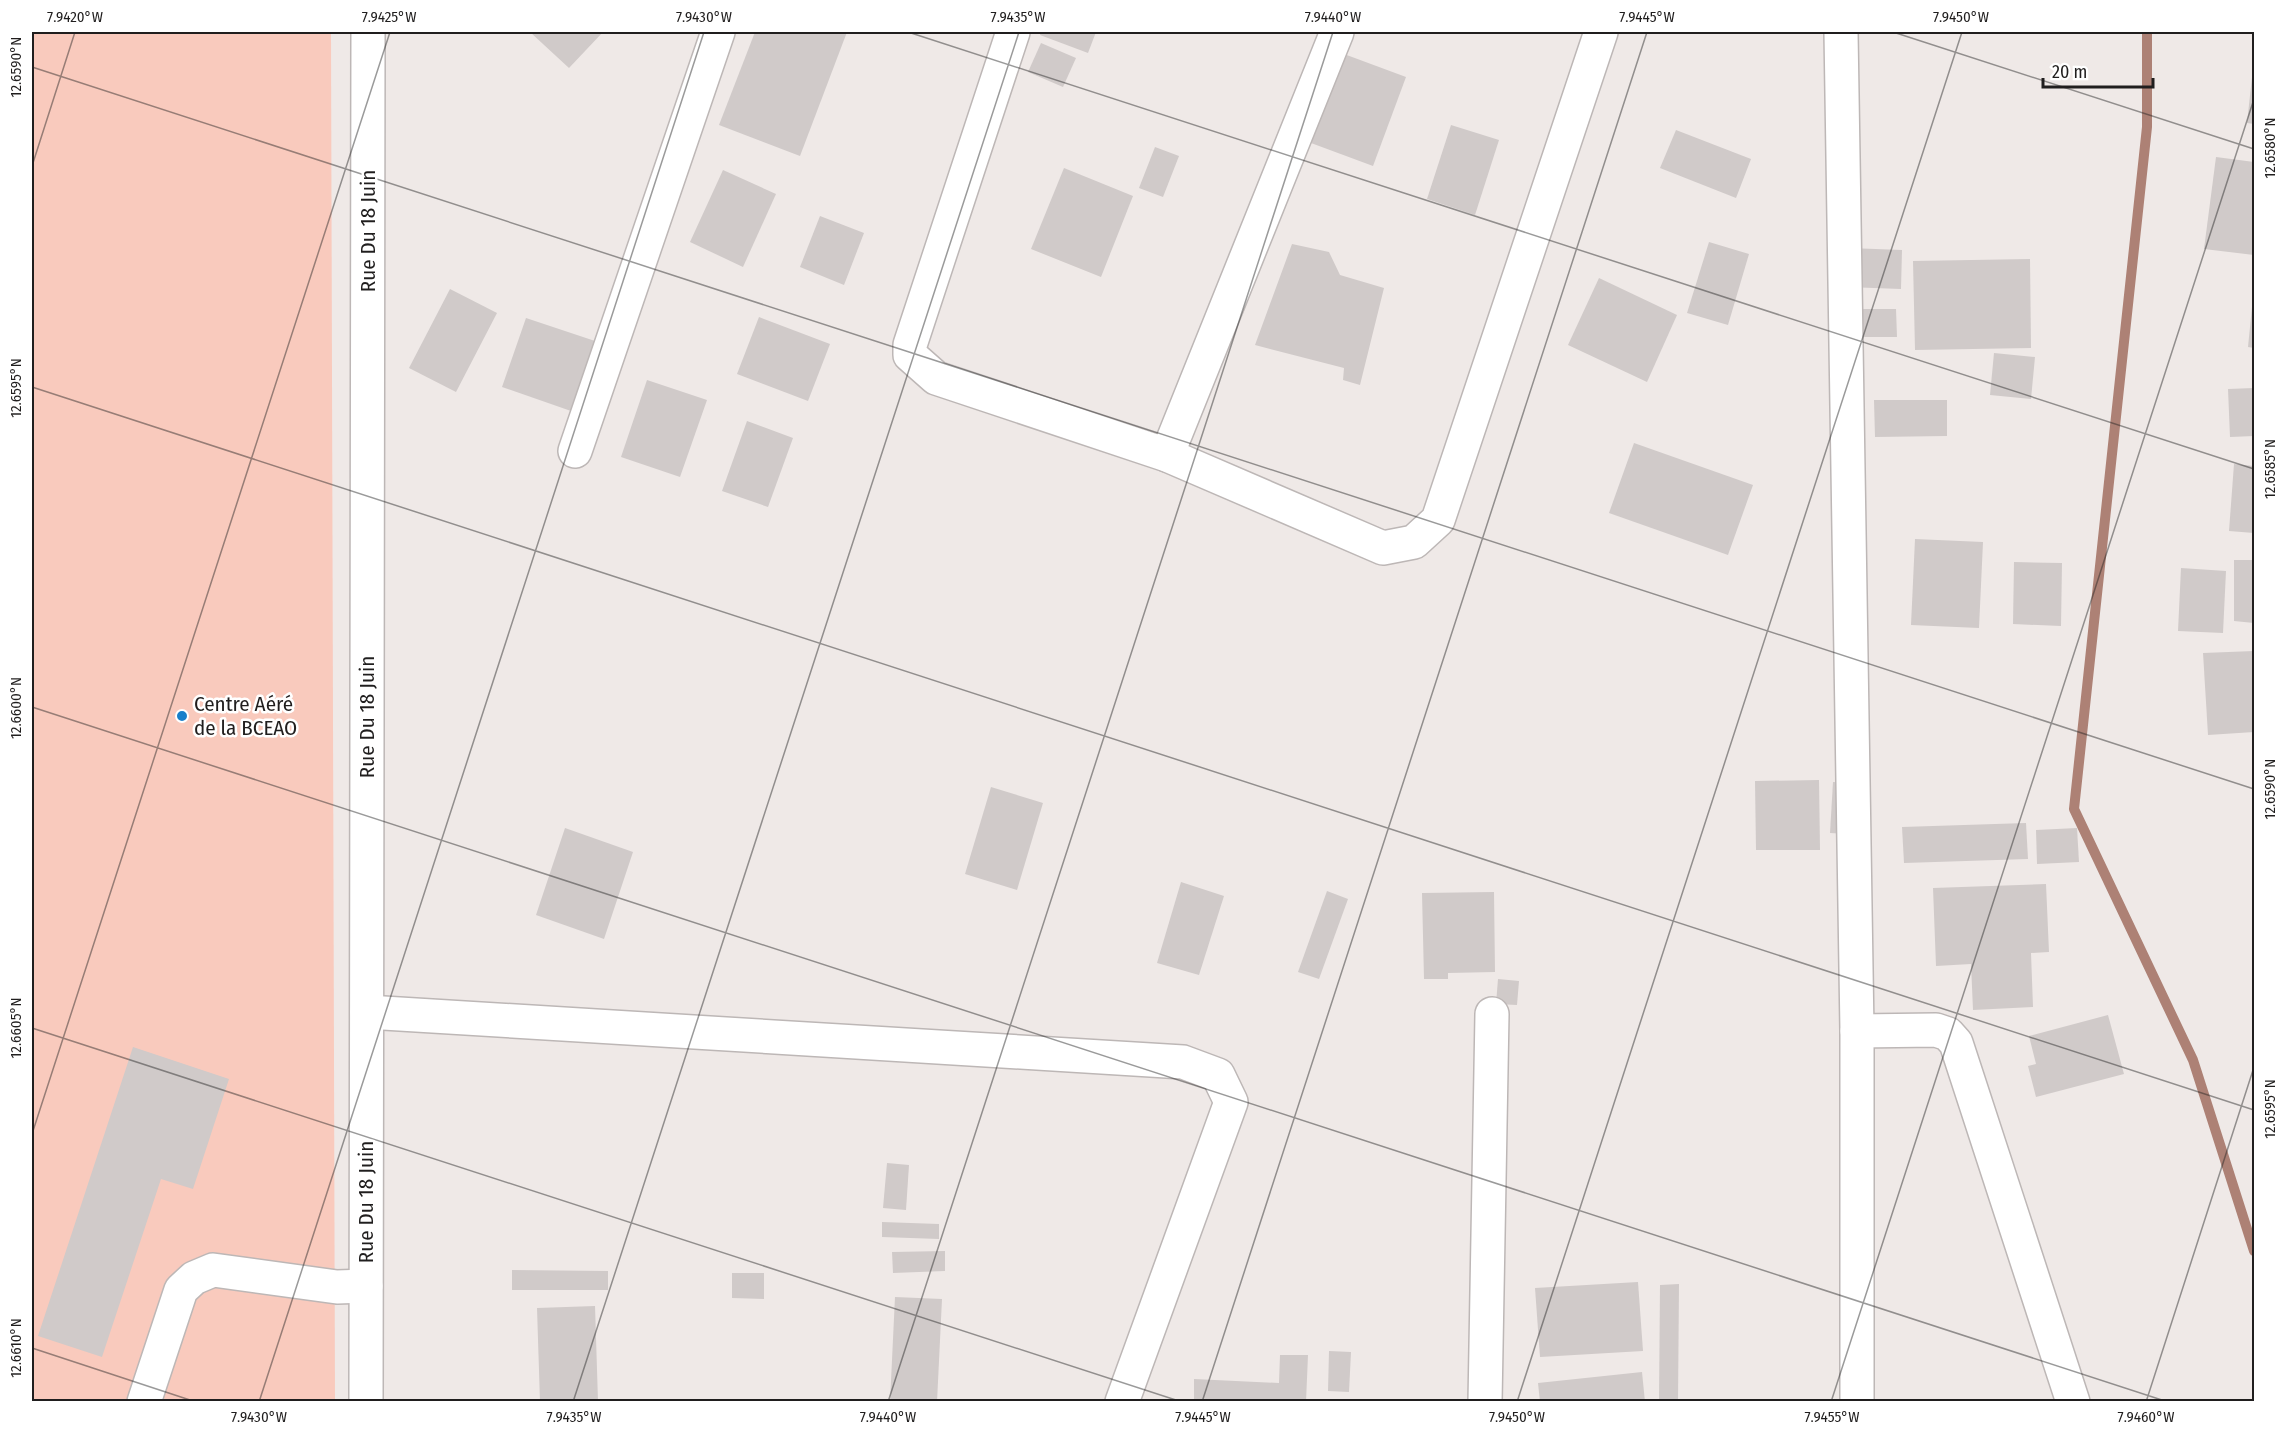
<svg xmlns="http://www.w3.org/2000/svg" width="2286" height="1433" viewBox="0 0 2286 1433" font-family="'Fira Sans Condensed',sans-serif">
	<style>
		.green { fill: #f9cabd }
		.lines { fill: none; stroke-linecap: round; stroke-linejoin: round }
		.stream { stroke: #ad8175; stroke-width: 10 }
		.building { fill: #d0cac9 }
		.minor-casing { stroke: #bdb7b6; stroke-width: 36 }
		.minor { stroke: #fff; stroke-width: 33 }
		.ticks { fill: none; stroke: #201e1e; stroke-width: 1.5; stroke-opacity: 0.45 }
		.poi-dot { fill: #187fca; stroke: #fff; stroke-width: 2 }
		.labels { text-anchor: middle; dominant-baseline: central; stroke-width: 5; stroke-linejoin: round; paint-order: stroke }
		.street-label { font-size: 21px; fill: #201e1e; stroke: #fff }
		.poi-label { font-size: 21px; fill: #201e1e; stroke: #fff; text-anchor: start }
		.neatline { fill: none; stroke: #201e1e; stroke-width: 2 }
		.ticks-label { font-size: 15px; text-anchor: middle; fill: #201e1e }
	</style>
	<rect width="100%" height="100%" fill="#efe9e7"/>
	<path class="green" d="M32,32H331L335,1401H32Z"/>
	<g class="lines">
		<path class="stream" d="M2147,32V127L2074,809L2193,1060L2254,1251"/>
	</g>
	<g class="building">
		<path d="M530,32H603L569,68Z"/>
		<path d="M755,32H847L800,156L719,125Z"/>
		<path d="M1041,32H1096L1088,53L1040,35Z"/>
		<path d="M1041,43L1076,58L1063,87L1028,72Z"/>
		<path d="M1344,54L1406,77L1373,166L1311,143Z"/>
		<path d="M2253,68H2254V124L2247,123Z"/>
		<path d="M1451,125L1499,140L1475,215L1427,199Z"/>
		<path d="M1676,130L1751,159L1736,198L1660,168Z"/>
		<path d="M1155,147L1179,156L1163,197L1139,188Z"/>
		<path d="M2216,157L2254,162V255L2204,249Z"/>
		<path d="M1064,168L1133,196L1101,277L1031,249Z"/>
		<path d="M723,170L776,194L743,267L690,242Z"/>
		<path d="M820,216L864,233L844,285L800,267Z"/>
		<path d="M1709,242L1749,254L1728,325L1687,313Z"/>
		<path d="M1292,244L1329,252L1340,275L1384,288L1360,385L1343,380L1344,368L1255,345Z"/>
		<path d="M1849,248L1902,250L1901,289L1847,287Z"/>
		<path d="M2030,259L2031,348L1915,350L1913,261Z"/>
		<path d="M1599,278L1677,315L1647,382L1568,345Z"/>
		<path d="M450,289L497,313L456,392L409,368Z"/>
		<path d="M2253,297H2254V348L2248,347Z"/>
		<path d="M1852,309H1896L1897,337H1851Z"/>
		<path d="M759,317L830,344L808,401L737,374Z"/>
		<path d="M526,318L595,341L571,411L502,387Z"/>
		<path d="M1994,353L2035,357L2031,399L1990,395Z"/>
		<path d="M647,380L707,400L680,477L621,457Z"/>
		<path d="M2254,388V436L2230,437L2228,389Z"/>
		<path d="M1874,400H1947V436L1875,437Z"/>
		<path d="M747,421L793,438L768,507L722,491Z"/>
		<path d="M1634,443L1753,485L1728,555L1609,513Z"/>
		<path d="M2234,464L2254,466V533L2229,531Z"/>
		<path d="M1915,539L1983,542L1979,628L1911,625Z"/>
		<path d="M2234,560H2254V623L2234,621Z"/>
		<path d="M2014,562L2062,563L2061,626L2013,624Z"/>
		<path d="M2181,568L2226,571L2223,633L2178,631Z"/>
		<path d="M2254,651V732L2208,735L2203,653Z"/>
		<path d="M1819,780L1820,850H1756L1755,781Z"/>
		<path d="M1833,782L1850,783L1847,834L1830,833Z"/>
		<path d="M991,787L1043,803L1017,890L965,874Z"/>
		<path d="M2026,823L2028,859L1904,863L1902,827Z"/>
		<path d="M565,828L633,852L604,939L536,915Z"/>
		<path d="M2077,828L2079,862L2037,864L2036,830Z"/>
		<path d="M1181,882L1224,896L1199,975L1157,963Z"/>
		<path d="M2046,884L2049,952L2031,953L2033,1007L1973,1010L1971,964L1936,966L1933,888Z"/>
		<path d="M1327,891L1348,899L1319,979L1298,972Z"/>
		<path d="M1494,892L1495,972L1448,973V979H1424L1422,893Z"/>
		<path d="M1498,979L1519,981L1517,1005L1496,1004Z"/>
		<path d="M2108,1015L2124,1074L2036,1097L2028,1066L2036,1064L2029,1036Z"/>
		<path d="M133,1047L229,1079L193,1189L161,1179L102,1357L38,1336Z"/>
		<path d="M887,1163L909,1165L906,1210L883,1208Z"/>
		<path d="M882,1222L939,1224V1239L882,1237Z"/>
		<path d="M945,1251V1271L893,1273L892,1252Z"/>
		<path d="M512,1270L608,1271V1290H512Z"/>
		<path d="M732,1273H764V1299L732,1298Z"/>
		<path d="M1638,1282L1643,1351L1540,1357L1535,1288Z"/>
		<path d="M1679,1284L1678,1402H1659L1660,1285Z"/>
		<path d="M895,1297L942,1299L937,1402H890Z"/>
		<path d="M595,1306L598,1402H540L537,1308Z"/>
		<path d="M1329,1351L1351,1352L1349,1392L1328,1391Z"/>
		<path d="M1280,1355H1308L1306,1402H1194V1379L1279,1383Z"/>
		<path d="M1642,1372L1645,1402H1540L1538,1383Z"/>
	</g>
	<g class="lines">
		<defs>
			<g id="minor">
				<path d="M1013,32L910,345V355L936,378L1167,455L1383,548L1414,542L1438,520L1601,32"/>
				<path d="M1841,32L1857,1031V1402"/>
				<path d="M575,451L718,32"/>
				<path d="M1167,455L1337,32"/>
				<path d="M367,1012L1183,1062L1218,1075L1231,1102L1122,1402"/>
				<path d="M1857,1031L1936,1030L1948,1034L1956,1043L2073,1402"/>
				<path d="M144,1402L181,1290L194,1278L213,1270L337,1287L366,1286"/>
				<path d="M366,1402L368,32"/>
				<path d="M1485,1402L1492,1014"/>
			</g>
		</defs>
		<use href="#minor" class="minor-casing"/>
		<use href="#minor" class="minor"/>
	</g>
	<path class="ticks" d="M908,32L2254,469M1893,32L2254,149M32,67L2254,789M32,166L75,32M32,387L2254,1110M32,707L2168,1402M32,1028L1182,1402M32,1134L390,32M32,1348L196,1402M259,1402L704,32M573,1402L1019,32M888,1402L1333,32M1202,1402L1647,32M1517,1402L1962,32M1831,1402L2254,99M2146,1402L2254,1067"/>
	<circle class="poi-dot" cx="182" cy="716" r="6"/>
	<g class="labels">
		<g class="street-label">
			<text transform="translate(368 231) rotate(-90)">Rue Du 18 Juin</text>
			<text transform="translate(367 717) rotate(-90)">Rue Du 18 Juin</text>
			<text transform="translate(366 1202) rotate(-90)">Rue Du 18 Juin</text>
		</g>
		<g class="poi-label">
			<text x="194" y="704">Centre Aéré<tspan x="194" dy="24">de la BCEAO</tspan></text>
		</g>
	</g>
	<rect width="2286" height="1433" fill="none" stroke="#ffffff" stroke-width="66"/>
	<path d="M2043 78v9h110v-9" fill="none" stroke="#201e1e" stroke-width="3"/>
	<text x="2052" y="78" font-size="18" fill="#201e1e" stroke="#ffffff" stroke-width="4.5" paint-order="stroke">20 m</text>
	<rect x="33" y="33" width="2220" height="1367" class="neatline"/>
	<g class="ticks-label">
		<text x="75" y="22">7.9420°W</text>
		<text x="389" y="22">7.9425°W</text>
		<text x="704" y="22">7.9430°W</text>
		<text x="1018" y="22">7.9435°W</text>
		<text x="1333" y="22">7.9440°W</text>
		<text x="1647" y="22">7.9445°W</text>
		<text x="1961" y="22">7.9450°W</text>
		<text transform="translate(16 67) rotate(-90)" y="5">12.6590°N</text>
		<text transform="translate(2270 148) rotate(-90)" y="5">12.6580°N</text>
		<text transform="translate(16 388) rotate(-90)" y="5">12.6595°N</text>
		<text transform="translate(2270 469) rotate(-90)" y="5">12.6585°N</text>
		<text transform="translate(16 708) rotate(-90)" y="5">12.6600°N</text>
		<text transform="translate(2270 789) rotate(-90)" y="5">12.6590°N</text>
		<text transform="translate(16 1028) rotate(-90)" y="5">12.6605°N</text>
		<text transform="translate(2270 1109) rotate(-90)" y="5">12.6595°N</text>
		<text transform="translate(16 1348) rotate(-90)" y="5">12.6610°N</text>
		<text x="259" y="1422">7.9430°W</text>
		<text x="574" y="1422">7.9435°W</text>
		<text x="888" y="1422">7.9440°W</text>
		<text x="1203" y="1422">7.9445°W</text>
		<text x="1517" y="1422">7.9450°W</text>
		<text x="1832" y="1422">7.9455°W</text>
		<text x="2146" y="1422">7.9460°W</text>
	</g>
</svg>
